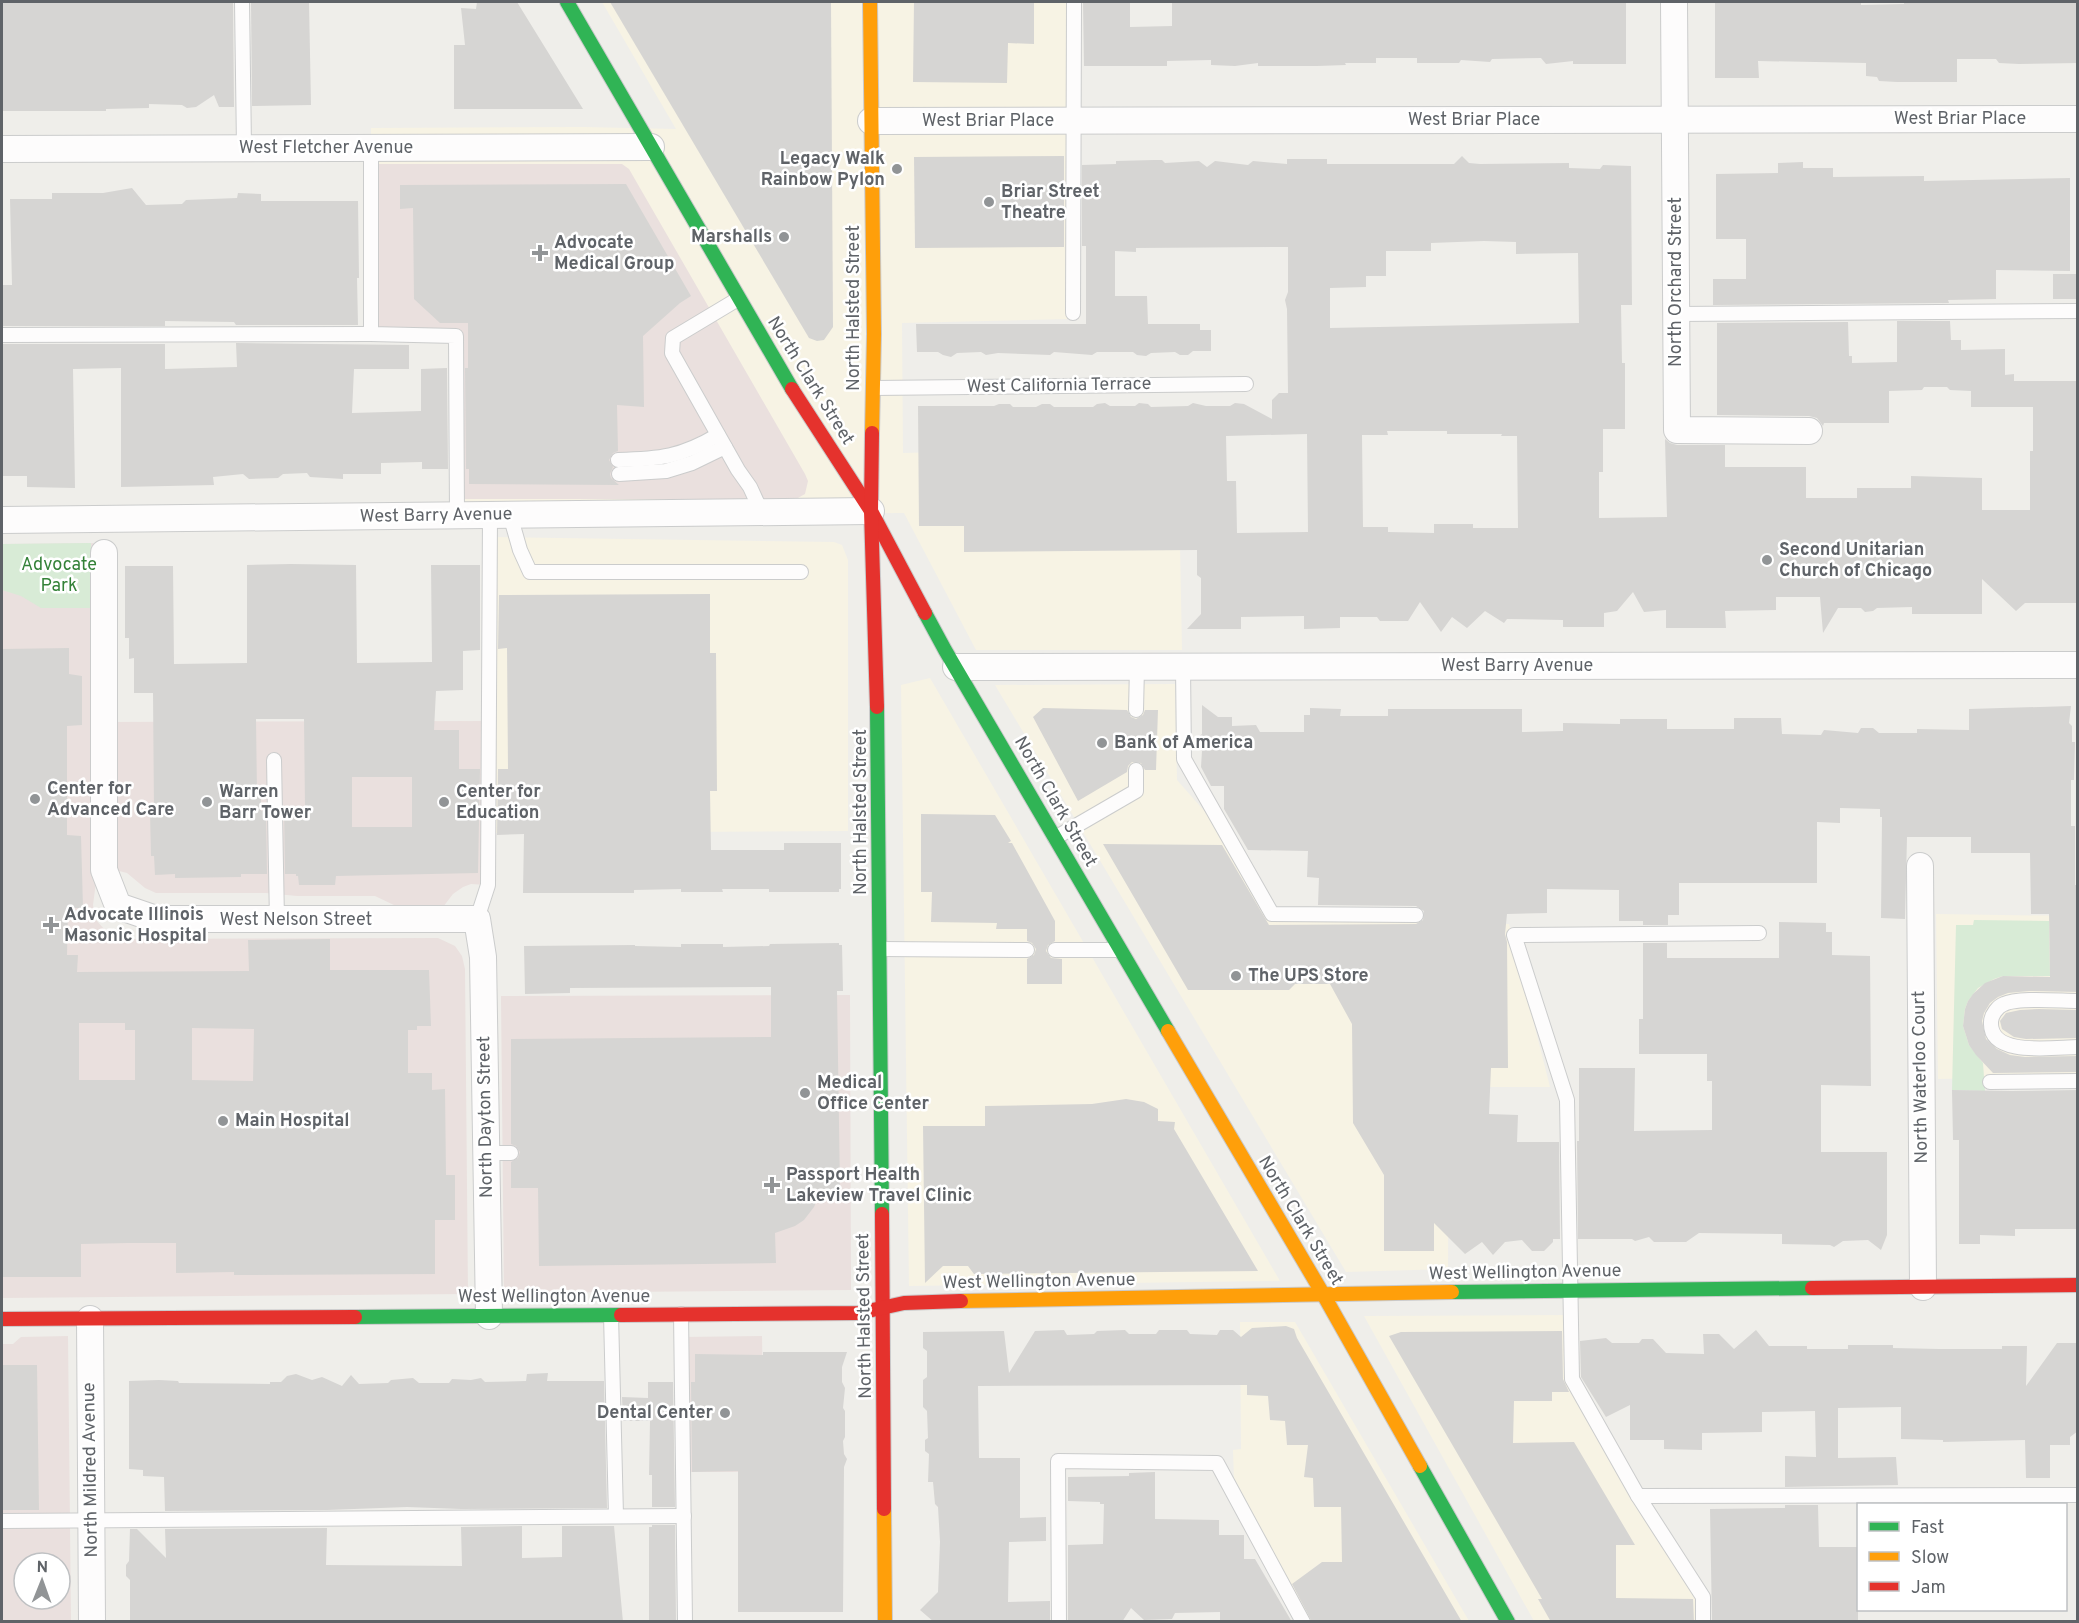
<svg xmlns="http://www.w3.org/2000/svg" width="2079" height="1623" viewBox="0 0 2079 1623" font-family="Overpass,sans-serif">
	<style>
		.commercial { fill: #f7f3e4 }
		.medical { fill: #eae0de; fill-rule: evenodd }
		.green { fill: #d8ebd6 }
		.building { fill: #d6d5d3; fill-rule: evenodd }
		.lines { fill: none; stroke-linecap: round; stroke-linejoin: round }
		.lane-casing { stroke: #cbcccc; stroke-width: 16 }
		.street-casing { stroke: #cbcccc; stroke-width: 28 }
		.fast-casing { stroke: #cacacb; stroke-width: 16 }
		.slow-casing { stroke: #cacacb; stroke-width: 16 }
		.jam-casing { stroke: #cacacb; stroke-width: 16 }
		.lane { stroke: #fdfcfc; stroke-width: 14 }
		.street { stroke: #fdfcfc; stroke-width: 26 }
		.fast { stroke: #30b455; stroke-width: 14 }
		.slow { stroke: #ff9f0a; stroke-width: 14 }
		.jam { stroke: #e5322d; stroke-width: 14 }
		.poi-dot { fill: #919496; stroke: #fff; stroke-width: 2 }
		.labels { text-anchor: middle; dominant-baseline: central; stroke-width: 5; stroke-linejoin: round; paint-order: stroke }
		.street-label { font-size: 18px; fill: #5f6368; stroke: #fff }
		.poi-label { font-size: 18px; font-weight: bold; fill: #5f6368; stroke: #fff; text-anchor: start }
		.park-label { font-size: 18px; fill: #348238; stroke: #fff }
	</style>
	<rect width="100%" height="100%" fill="#efeeea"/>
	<g class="commercial">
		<path d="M602,2H1066L1070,319L902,323L903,453L980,451L1178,438L1182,650H976L904,513L457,515L456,336L371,334V128L584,127L676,129Z"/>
		<path d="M490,537L834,542L842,545L848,560V831L489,833Z"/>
		<path d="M930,678L1280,1281L909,1286L901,685Z"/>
		<path d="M1175,684L1177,780L1207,814L1269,918L1509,924L1550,1087H1449L1448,1269L1346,1272L995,685Z"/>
		<path d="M1936,914L2077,916V1077L1938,1079Z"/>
		<path d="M1569,1315L1570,1383L1700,1600V1621H1534L1364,1316Z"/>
		<path d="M1240,1322H1295L1469,1621H1310L1234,1480L1233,1450L1241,1449Z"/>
	</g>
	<g class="medical">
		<path d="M371,164H622L629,169L805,474L808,481L805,494L796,499H457L456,336L371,334Z"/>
		<path d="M104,543V722L490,721L488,885L471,884L463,887L453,894L443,907L396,906L375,896H297L266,893H156L145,888L127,873L119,871L105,873L96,882L93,905L96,920L105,930L120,939L438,938L455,946L462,956L465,969L468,1294L2,1298V544Z"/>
		<path d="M850,995L851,1290L504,1293L501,996Z"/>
		<path d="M68,1336L71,1621H2V1344H13L21,1337ZM24,1563H60V1599H24Z"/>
		<path d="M762,1336L764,1472H683L682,1337Z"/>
	</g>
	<g class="green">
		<path d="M91,543L92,608H41L21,596L2,590V544Z"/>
		<path d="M1974,920L2049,921L2050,976H2003L1994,979L1978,988L1968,1001L1965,1009L1963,1026L1969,1045L1983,1063L1985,1091L1952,1090L1956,925H1973Z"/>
	</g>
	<g class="building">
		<path d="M2,2H233L234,107H219L214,95L196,107L187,108L182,105L149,104V108L106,109V111H2Z"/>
		<path d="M251,2H309L311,105L252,106Z"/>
		<path d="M477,2H517L583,109H454V45H465L461,8L476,9Z"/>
		<path d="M610,2H831L833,327L824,340L817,341L809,338Z"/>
		<path d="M914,2H1034V44L1008,43L1007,83L913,82Z"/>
		<path d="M1083,2H1130V27L1172,26V2H1626V64H1573V61L1546,64L1541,58L1492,59L1490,62L1461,60L1459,63H1417V58H1376V63H1345L1346,65L1317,66H1258V63L1235,66L1211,65V60L1167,61V66H1084Z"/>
		<path d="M1715,2H1861V5L1904,4V2H2078V63L2019,64L1999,63L1996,59H1957V82H1897L1879,81L1877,77L1866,76V63L1758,61L1759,78H1715Z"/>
		<path d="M1064,156V247L915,248L914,157Z"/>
		<path d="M1462,156L1469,163L1480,164L1569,163V168L1600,169L1603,165L1631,166L1632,305H1621L1622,363H1625V429H1603V472H1599V518L1667,517L1665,439L1670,443L1677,445H1725V467H1806V498H1857V488H1911V476L1982,478V510H2030V451H2033V407H1971V391L1950,390L1947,387H1924L1922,390L1889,391V423H1824L1823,426L1817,418L1809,416L1717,415V323L1848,322L1849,356H1852V363L1897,362V321H1950L1951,340H1961V350L2005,349V375L2014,374V381H2078V603H2025L2016,611L1982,579V614H1912V607L1877,608L1873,611L1865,612L1861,608H1838L1823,633L1820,597H1776V610L1725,611L1726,628H1666V610L1644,612L1633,592L1617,611L1604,613V627H1563V620L1507,619L1504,623L1485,611L1467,628L1452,617L1441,632L1420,602L1408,621H1380L1377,617H1340V628L1304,629V616L1241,617V629H1187L1201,614V578L1197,575V550L964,552V526H919L918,406H994L999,404H1010L1013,407H1036L1042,404H1050L1054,407H1093L1097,404L1105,403L1110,406H1135L1139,403L1148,404L1151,407L1188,406L1193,403L1206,406H1230L1235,403L1244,404L1272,419V400L1279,393H1288L1287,309L1285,300L1288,292V247L1136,248V252L1115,251V296H1147L1148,324H1200V330H1211V351H1193L1188,355H1180L1175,352L1151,353L1146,356L1137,355L1133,352H1097L1092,355L1054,352L1050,355L998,353L986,355L981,352L957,353L951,357L943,355L938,352H917L916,324H1086V246H1082V165L1116,164V161L1154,160H1162L1165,163L1199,161L1207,167L1215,161L1248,165L1253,161L1287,164V159H1327V164H1454ZM1484,241L1516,242V254L1578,253L1579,323L1330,328V288L1366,287V276H1386V251H1431V243ZM1387,431H1447V434H1502L1501,436H1517L1518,528H1473V524H1434V533L1388,532V527H1363L1362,435H1388ZM1307,434L1308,532L1237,533L1236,481H1227L1226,436Z"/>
		<path d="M1803,162V168H1833V177L1924,176V181L2070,178V271L1996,270V299L1948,300L1949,303L1713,305V279H1746V239H1716V174L1778,173V163Z"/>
		<path d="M626,184L691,296L680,303L643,336L644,407L617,405L618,451L613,453L609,460L613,467L610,474L611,478L619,485L469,484V469H466L465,368H468V323H440L414,299L413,208L400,209V185Z"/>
		<path d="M132,188L146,205L182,204L186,200L237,198L238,193L261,194V201H358L359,278H357L358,325H236L234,322L165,321V326H2V285H12L10,199H52V193H103Z"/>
		<rect x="2053" y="274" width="25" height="25"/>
		<path d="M236,343L409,345V369H354L352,413L421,411V369L447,368L448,469H422V462L381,463V474H343V479L310,477L307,473L283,474L278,478L249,479L243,474L213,477L214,485L121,487V368L73,369L75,488L27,487V476H2V344H165V369L237,367Z"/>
		<path d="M291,564L356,565L357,663L432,662L431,565H480V650L463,651V690L436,691L434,730H459V769H480L478,873L336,876L335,885H299L298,876H296V874H285L284,809L305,807L304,719H256L257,793H261V811L266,810L267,874H241V877L175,878V874L155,875L154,856H151L150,812H154L153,693H134V658L129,659V638H125V566H173L174,664L247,663V565ZM352,777H412V827H352Z"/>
		<path d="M710,594V653H716L717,791H710L711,850H784V843H841V889H839V892H769V889H722L723,892H681V889L634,890V893H523L524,834L497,835L498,769H508L507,648L498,649L499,595Z"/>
		<path d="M69,648V674L82,676V725L67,726V835L81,836L83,908H68L67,955H78L77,972L249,971L248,940L330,939V970H429L431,1026H417V1030H408V1073H432V1090L445,1089L446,1175H455V1220H435V1274L234,1275V1272L176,1273V1243H128L81,1244V1277H2V649ZM79,1023H125V1030H135V1080H79ZM192,1028L254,1029L253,1081L192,1080Z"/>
		<path d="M1202,705L1218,717H1232V726L1256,725L1260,732H1304V715H1310V708L1341,709L1340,716H1388V709H1522V732L1563,731V723L1620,724V719H1667V729H1734V718H1781L1782,734L1821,735L1824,730L1858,733L1861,728H1873L1879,733H1917V729L1969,730V709L2071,706L2069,723L2072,726V742H2075L2074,780H2071V826H2075V885H2078V992L2029,991L2008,993L1998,997L1990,1003L1984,1013L1982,1021L1986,1039L1997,1049L2010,1055L2025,1057L2078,1056V1072L1993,1073L1976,1055L1969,1045L1963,1026L1965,1009L1968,1001L1973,994L1985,983L2003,976L2050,977L2049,914H2031L2030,853H1971V837H1907L1905,919L1881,918L1882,817H1880V809L1840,808V823L1817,822V883H1679V915H1668V925H1643V921H1619V890L1547,889V913L1507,914L1505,934L1507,942L1508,1068H1491L1489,1114L1518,1115L1517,1142H1559L1560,1239H1553V1242L1544,1251H1532L1522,1240L1505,1242L1493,1255L1482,1242L1465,1254L1434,1223V1251H1384V1175L1353,1123L1352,1024L1330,984H1295L1289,990H1188L1103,844L1222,845L1269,925L1416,924L1423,920L1424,911L1416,906L1318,905L1319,878L1307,877L1308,851L1248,850L1224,809V786H1211L1201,767L1202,751L1197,747V738L1202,734Z"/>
		<path d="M1043,708L1127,710L1131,717L1136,719L1143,715L1145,710H1158L1156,770H1145L1141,763L1132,762L1128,766L1127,772L1078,801L1033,717Z"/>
		<path d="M921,814L995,815L1011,841L1008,843H1012L1055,921V941L1048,945L1046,951L1051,958L1062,959V984H1027V959L1034,955L1036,949L1032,943L1027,941V929H996L997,923L931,922L932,892H921Z"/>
		<path d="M1779,922L1826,923V932H1832V955L1870,956L1871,1086L1821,1085V1152H1887V1235L1881,1250L1868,1240L1843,1241L1834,1247L1830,1245L1782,1244V1234L1699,1233L1686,1242H1654L1649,1237L1635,1241L1632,1239H1578L1577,1141H1579V1068H1635L1634,1131L1712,1130V1081H1707V1054H1639V1019H1643V943H1667V958H1779Z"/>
		<path d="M839,943V945H842L843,991H837L840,1189H822L814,1207L804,1220L795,1226L775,1233L776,1263L539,1266L538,1188H511V1162L518,1158L520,1152L516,1146L511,1144V1039L771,1037V987L570,988V993L525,994L524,946L635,945V946L681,947V944H723V947L769,946L770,944Z"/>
		<path d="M2039,1009L2078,1010V1038L2026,1039L2014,1037L2002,1029L2000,1021L2006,1013L2020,1010Z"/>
		<path d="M1952,1090L2011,1091L2078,1090V1229H2015V1236L1980,1235V1244H1959V1140H1953Z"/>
		<path d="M1126,1099L1144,1102L1158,1109V1121L1175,1122L1174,1129L1258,1271L974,1274L968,1266H943L925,1283L923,1126H985V1106L1092,1104Z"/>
		<path d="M1286,1326L1294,1329L1297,1338L1462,1622H1312L1292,1584L1322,1562H1342L1341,1507H1314L1313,1478L1304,1477L1308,1445H1287L1285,1421L1270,1420L1268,1396L1247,1395V1385L978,1386L979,1458H1020V1518L1046,1517V1541L1009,1542L1008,1602L1050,1601V1622H934L920,1610L938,1592L940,1542L938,1507L935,1504L933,1482H928L929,1454L925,1451V1440L928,1438L927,1411L923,1407V1380L927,1377V1351L923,1348V1332L1004,1331L1009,1373L1035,1331L1064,1330L1067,1335L1094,1334L1097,1331L1125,1330L1129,1334H1156L1159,1330H1187L1190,1334L1217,1335L1220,1330H1233L1241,1337L1252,1328Z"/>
		<path d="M1756,1330L1769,1346H1807V1349H1848V1345H1893V1348L1939,1349H2002V1346H2027L2026,1386L2057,1343H2078V1431L2070,1437V1445H2050V1478H2026L2025,1440L1943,1442V1440L1901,1439V1407L1838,1408V1458L1896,1457L1898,1485L1785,1487V1456L1816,1457L1815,1411L1762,1412V1432L1702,1433V1450L1664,1449V1440H1630V1405L1606,1417L1581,1377L1580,1341L1606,1338L1612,1343H1639L1642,1339H1653L1666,1353L1704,1354L1703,1334H1719L1734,1349Z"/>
		<path d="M1562,1331L1563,1379L1569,1392H1552V1401H1514L1513,1443L1574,1442L1635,1545H1616V1598L1693,1599L1694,1622H1551L1538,1599H1542L1389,1336L1401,1332Z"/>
		<path d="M763,1352H847L842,1367V1382L845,1388L843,1408L845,1411V1437L843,1441L844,1454L847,1459L844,1467L843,1612H738V1471L692,1472L691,1382H695V1354L763,1355Z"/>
		<path d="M2,1365H37L39,1510H2Z"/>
		<path d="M548,1373L547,1381H604L607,1508L461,1509L407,1507L327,1510L165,1511L164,1477L143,1476V1470L129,1469V1381L159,1380L178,1381L179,1383L270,1384V1382H281L287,1376L296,1374L312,1380L322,1377L342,1386L351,1375L359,1384L388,1383L391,1380L413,1378L419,1383H449L452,1379L471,1380L481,1378L485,1382L526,1381L527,1374Z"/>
		<path d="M648,1382H673L675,1507H652V1475H649L650,1421H623L622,1397L648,1398Z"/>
		<path d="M1155,1472V1519L1219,1520V1535H1244V1559H1255L1292,1622H1220V1612L1175,1613L1172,1619L1144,1620L1131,1608L1122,1622H1068V1545L1103,1544L1104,1504H1100V1502L1068,1501V1477L1129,1476V1473Z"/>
		<path d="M1785,1505H1818L1819,1547H1858V1622H1712L1710,1509L1785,1508Z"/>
		<path d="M652,1525H675L676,1622H649V1527H652Z"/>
		<path d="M522,1526V1558L562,1557V1526H614L623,1622H130V1580L126,1576V1565L129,1561L130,1529H137L166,1558L165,1529L327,1528L326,1565L462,1566L461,1527Z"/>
	</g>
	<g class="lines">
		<defs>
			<g id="lane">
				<path d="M242,2L244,148"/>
				<path d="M371,149V334L456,336L457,515"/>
				<path d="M738,299L673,338L672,353L738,470L750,487L762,513"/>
				<path d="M1073,313L1074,2"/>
				<path d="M1677,314L2078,311"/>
				<path d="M2,335L371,334"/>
				<path d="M873,388L1246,384"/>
				<path d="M618,460C660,459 681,457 718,435"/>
				<path d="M619,474L666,471L692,463L725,447"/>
				<path d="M510,515L520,550L530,572H801"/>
				<path d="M1183,667L1184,759L1272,914L1416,915"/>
				<path d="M1136,710L1137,667"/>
				<path d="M274,760L277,920"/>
				<path d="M1055,838L1136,791V770"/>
				<path d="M477,919L488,885L490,515"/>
				<path d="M880,949L1027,950"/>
				<path d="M1055,950H1118"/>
				<path d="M2078,1001C2060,1001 2018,997 2004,1004C1998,1006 1991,1015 1991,1022C1989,1058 2055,1047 2078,1047"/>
				<path d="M1990,1082L2078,1081"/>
				<path d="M486,1153H511"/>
				<path d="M681,1314L685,1622"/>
				<path d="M611,1315L616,1516"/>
				<path d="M1638,1496L2078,1495"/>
				<path d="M2,1521L684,1516"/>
				<path d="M1059,1622L1058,1461L1217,1463L1303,1622"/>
				<path d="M1703,1622V1597L1638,1496L1572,1379L1567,1100L1514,935L1759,933"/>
			</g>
			<g id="street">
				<path d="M1674,2L1677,430L1809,431"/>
				<path d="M871,121L2078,119"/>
				<path d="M2,149L651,147"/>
				<path d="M2,520L871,511"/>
				<path d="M104,553V870L118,906L156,919H477L483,957L489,1316"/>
				<path d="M956,667L2078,665"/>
				<path d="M1920,866L1923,1287"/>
				<path d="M90,1319L92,1622"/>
			</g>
			<g id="fast">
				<path d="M567,2L792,389"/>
				<path d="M925,613L945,650L1168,1031"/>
				<path d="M877,707L882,1214"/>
				<path d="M1452,1292L1812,1288"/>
				<path d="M355,1317L621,1315"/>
				<path d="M1420,1466L1508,1622"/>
			</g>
			<g id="slow">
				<path d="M870,2L874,334L872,433"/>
				<path d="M1168,1031L1323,1294L1420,1466"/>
				<path d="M961,1301L1452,1292"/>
				<path d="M884,1509L885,1622"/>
			</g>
			<g id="jam">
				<path d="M792,389L871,511L925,613"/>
				<path d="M872,433L871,511L877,707"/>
				<path d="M882,1214L884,1509"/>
				<path d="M1812,1288L2078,1285"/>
				<path d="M621,1315L859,1313L904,1303L961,1301"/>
				<path d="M2,1319L355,1317"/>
			</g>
		</defs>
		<use href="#lane" class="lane-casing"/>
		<use href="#street" class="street-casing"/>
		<use href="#fast" class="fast-casing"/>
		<use href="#slow" class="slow-casing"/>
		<use href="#jam" class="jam-casing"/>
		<use href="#lane" class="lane"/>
		<use href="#street" class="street"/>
		<use href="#fast" class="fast"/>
		<use href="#slow" class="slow"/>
		<use href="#jam" class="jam"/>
	</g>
	<g class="poi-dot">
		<circle cx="897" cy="169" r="6"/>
		<circle cx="989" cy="202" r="6"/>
		<circle cx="784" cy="237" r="6"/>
		<path d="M537 244h6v6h6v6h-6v6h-6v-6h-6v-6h6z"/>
		<circle cx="1767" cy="560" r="6"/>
		<circle cx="1102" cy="743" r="6"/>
		<circle cx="35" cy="799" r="6"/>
		<circle cx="207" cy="802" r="6"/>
		<circle cx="444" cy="802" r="6"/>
		<path d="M48 916h6v6h6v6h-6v6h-6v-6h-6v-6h6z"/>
		<circle cx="1236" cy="976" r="6"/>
		<circle cx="805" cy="1093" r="6"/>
		<circle cx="223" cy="1121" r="6"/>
		<path d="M769 1176h6v6h6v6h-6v6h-6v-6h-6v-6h6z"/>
		<circle cx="725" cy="1413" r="6"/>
	</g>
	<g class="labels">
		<g class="street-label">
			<text x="1960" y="119">West Briar Place</text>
			<text x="1474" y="120">West Briar Place</text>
			<text x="988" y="121">West Briar Place</text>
			<text x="326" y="148">West Fletcher Avenue</text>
			<text transform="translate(1676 282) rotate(-90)">North Orchard Street</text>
			<text transform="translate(854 308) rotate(-90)">North Halsted Street</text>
			<text transform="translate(810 381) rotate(58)">North Clark Street</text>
			<text transform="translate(1059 386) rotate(-1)">West California Terrace</text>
			<text transform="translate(436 516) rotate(-1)">West Barry Avenue</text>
			<text x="1517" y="666">West Barry Avenue</text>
			<text transform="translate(1055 802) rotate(60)">North Clark Street</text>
			<text transform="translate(861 812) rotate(-90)">North Halsted Street</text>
			<text x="296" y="920">West Nelson Street</text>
			<text transform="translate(1921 1077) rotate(-91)">North Waterloo Court</text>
			<text transform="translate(486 1117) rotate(-91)">North Dayton Street</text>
			<text transform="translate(1300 1221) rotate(59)">North Clark Street</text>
			<text transform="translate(1525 1273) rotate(-1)">West Wellington Avenue</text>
			<text transform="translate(1039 1282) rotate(-1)">West Wellington Avenue</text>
			<text x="554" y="1297">West Wellington Avenue</text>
			<text transform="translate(865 1316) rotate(-91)">North Halsted Street</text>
			<text transform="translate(91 1470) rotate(-91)">North Mildred Avenue</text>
		</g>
		<g class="poi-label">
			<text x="885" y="159" text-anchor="end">Legacy Walk<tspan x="885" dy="21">Rainbow Pylon</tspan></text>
			<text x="1001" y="192">Briar Street<tspan x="1001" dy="21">Theatre</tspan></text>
			<text x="772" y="237" text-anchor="end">Marshalls</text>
			<text x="554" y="243">Advocate<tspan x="554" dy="21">Medical Group</tspan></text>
			<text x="1779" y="550">Second Unitarian<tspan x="1779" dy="21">Church of Chicago</tspan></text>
			<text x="1114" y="743">Bank of America</text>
			<text x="47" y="789">Center for<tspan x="47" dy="21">Advanced Care</tspan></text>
			<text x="219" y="792">Warren<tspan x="219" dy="21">Barr Tower</tspan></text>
			<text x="456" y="792">Center for<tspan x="456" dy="21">Education</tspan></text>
			<text x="64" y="915">Advocate Illinois<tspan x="64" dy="21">Masonic Hospital</tspan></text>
			<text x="1248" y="976">The UPS Store</text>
			<text x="817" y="1083">Medical<tspan x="817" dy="21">Office Center</tspan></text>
			<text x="235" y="1121">Main Hospital</text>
			<text x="786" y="1175">Passport Health<tspan x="786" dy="21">Lakeview Travel Clinic</tspan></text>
			<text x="713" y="1413" text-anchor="end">Dental Center</text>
		</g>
		<g class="park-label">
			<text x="59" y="565">Advocate<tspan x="59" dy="21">Park</tspan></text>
		</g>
	</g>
	<rect width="2079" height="1623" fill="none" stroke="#5f6368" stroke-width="6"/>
	<rect x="1857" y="1503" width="210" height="108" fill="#ffffff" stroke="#bfc1c3" stroke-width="1.5"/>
	<rect x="1869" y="1522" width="30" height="9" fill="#30b455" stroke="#bfc1c3" stroke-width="1.5"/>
	<text x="1911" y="1533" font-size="18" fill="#5f6368">Fast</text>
	<rect x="1869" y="1552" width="30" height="9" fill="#ff9f0a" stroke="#bfc1c3" stroke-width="1.5"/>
	<text x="1911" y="1563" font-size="18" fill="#5f6368">Slow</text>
	<rect x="1869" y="1582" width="30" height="9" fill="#e5322d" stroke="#bfc1c3" stroke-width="1.5"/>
	<text x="1911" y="1593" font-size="18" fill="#5f6368">Jam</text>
	<g transform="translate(42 1581) rotate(1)"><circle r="28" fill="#ffffff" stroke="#bfc1c3" stroke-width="1.5"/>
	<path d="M0-4.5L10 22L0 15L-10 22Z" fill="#919496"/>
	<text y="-9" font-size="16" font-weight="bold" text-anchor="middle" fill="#5f6368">N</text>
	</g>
</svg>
